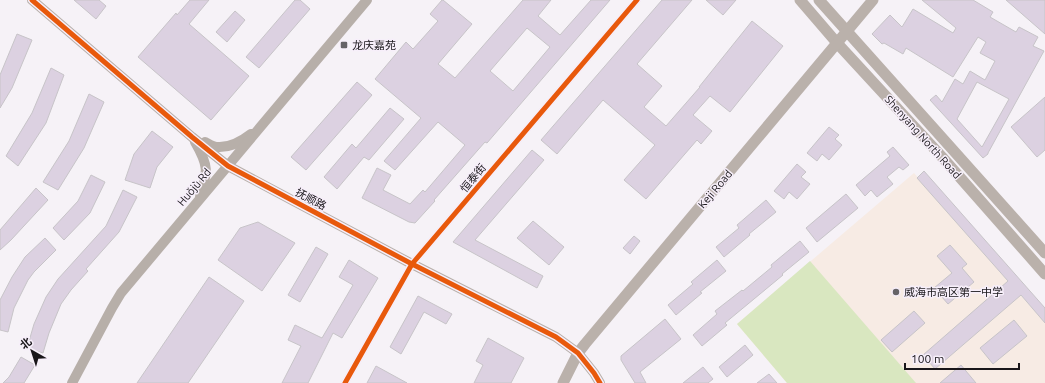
<svg xmlns="http://www.w3.org/2000/svg" width="1045" height="383" viewBox="0 0 1045 383" font-family="Ubuntu,'Noto Sans SC',sans-serif">
	<style>
		.education { fill: #f7ebe4 }
		.green { fill: #d9e7c0 }
		.building { fill: #dcd1e1; stroke: #c7c4c8; fill-rule: evenodd }
		.lines { fill: none; stroke-linecap: round; stroke-linejoin: round }
		.street { stroke: #b8b1aa; stroke-width: 7 }
		.secondary { stroke: #b7afa9; stroke-width: 10 }
		.primary { stroke: #bab1ab; stroke-width: 11 }
		.cycleway-casing { stroke: #f7effa; stroke-width: 8 }
		.cycleway { stroke: #e8590c; stroke-width: 5 }
		.poi-dot { fill: #666367; stroke: #f7effa; stroke-width: 1.5 }
		.labels { text-anchor: middle; dominant-baseline: central; stroke-width: 3; stroke-linejoin: round; paint-order: stroke }
		.poi-label { font-size: 11px; fill: #19161a; stroke: #f7effa; text-anchor: start }
		.street-label { font-size: 11px; fill: #19161a; stroke: #f7effa }
	</style>
	<rect width="100%" height="100%" fill="#f6f2f7"/>
	<path class="education" d="M914,173L1045,323V383H787L737,324Z"/>
	<path class="green" d="M810,261L916,383H787L737,324Z"/>
	<g class="building">
		<path d="M74,0H99L106,6L96,19Z"/>
		<path d="M190,0H209L189,24L249,76L211,120L138,57L176,13L177,15Z"/>
		<path d="M295,0H300L310,9L259,68L246,57Z"/>
		<path d="M442,0H443L472,24L438,64L455,78L523,0H551L538,16L560,35L591,0H610L487,143L485,142L434,200L435,201L415,223L409,222L362,198L377,168L391,175L383,190L410,204L423,190L425,192L465,145L438,122L395,170L384,161L421,118L375,79L406,42L413,49L438,21L430,14ZM527,28L550,47L513,91L490,71Z"/>
		<path d="M662,0H692L637,64L662,86L644,107L666,126L700,87H699L752,21L783,46L730,112L710,96L693,115L712,131L701,144L697,140L646,199L624,180L655,145L603,100L557,154L541,140Z"/>
		<path d="M706,0H736L723,15Z"/>
		<path d="M922,0H973L993,12L990,17L1016,32L1019,27L1038,37L1033,46L1044,51L988,153V154L983,158L930,100L936,95L942,102L955,79L963,84L970,71L985,80L995,61L980,53L986,42L978,37L953,77L906,48L903,54L884,43L882,44L872,34L890,15L902,27L913,9L953,33L956,28ZM977,82L1009,99L982,147L957,119Z"/>
		<path d="M1006,0H1045V34Z"/>
		<path d="M235,11L245,20L227,42L216,32Z"/>
		<path d="M17,34L32,40L12,88L0,108V75Z"/>
		<path d="M51,68L64,75L46,123L18,166L6,156L32,113Z"/>
		<path d="M357,82L372,95L306,170L291,157Z"/>
		<path d="M89,94L104,102L84,148L58,190L43,182L69,141Z"/>
		<path d="M1045,97V150L1037,157L1011,127Z"/>
		<path d="M390,108L404,119L369,160L364,157L337,189L324,177L352,144L356,148Z"/>
		<path d="M829,127L839,135L835,139L842,145L829,160L822,154L817,161L807,153Z"/>
		<path d="M152,131L173,147L157,167L150,188L125,180L134,154Z"/>
		<path d="M893,147L909,165L903,170L899,167L887,177L893,184L877,197L871,190L865,196L856,185L890,156L887,152Z"/>
		<path d="M532,150L544,160L475,240L543,276L537,288L453,242Z"/>
		<path d="M797,164L806,172L801,177L810,184L797,199L789,192L784,199L774,191Z"/>
		<path d="M924,171L1045,308V323L1021,295L935,369L923,355L1008,281L917,178Z"/>
		<path d="M91,175L105,182L90,213L64,240L53,228L78,201Z"/>
		<path d="M36,188L48,200L11,240L0,250V230Z"/>
		<path d="M123,190L137,197L119,232L86,269L88,271L71,290L61,304L49,333L43,353L27,348L34,324L46,297L58,279L106,226Z"/>
		<path d="M846,194L858,208L817,242L806,228Z"/>
		<path d="M766,200L776,212L749,234L750,235L724,257L716,247L739,228L737,225Z"/>
		<path d="M533,221L564,247L549,265L517,238Z"/>
		<path d="M258,222L295,243L262,291L218,260L240,228Z"/>
		<path d="M634,236L640,241L630,254L623,248Z"/>
		<path d="M45,238L56,250L34,272L28,280L14,308L8,332L0,330V300L12,277L25,257Z"/>
		<path d="M800,241L809,252L782,274L783,275L725,323L727,325L702,346L693,335L717,314L715,311L742,290L743,291L772,267L771,265Z"/>
		<path d="M950,245L967,264L962,268L974,282L948,304L934,288L952,273L937,256Z"/>
		<path d="M316,247L328,254L300,302L288,295Z"/>
		<path d="M349,260L378,278L342,338L333,333L308,383H282L301,346L288,340L295,325L322,338L353,285L339,277Z"/>
		<path d="M717,260L726,271L700,292L702,293L676,315L668,305L693,284L691,282Z"/>
		<path d="M209,277L244,301L188,383H137Z"/>
		<path d="M418,296L452,314L446,324L424,312L401,354L390,347Z"/>
		<path d="M914,311L925,323L892,352L881,340Z"/>
		<path d="M665,319L681,339L640,372L646,383H635L621,360V356Z"/>
		<path d="M1014,320L1027,336L993,364L980,348Z"/>
		<path d="M488,338L524,358L511,383H474L483,365L476,361Z"/>
		<path d="M745,345L753,355L727,377L719,367Z"/>
		<path d="M21,357L35,365L24,383H3L9,377Z"/>
		<path d="M961,365L976,383H940Z"/>
		<path d="M376,366L407,383H367Z"/>
		<path d="M703,367L713,379L708,383H683Z"/>
		<path d="M769,374L777,383H757Z"/>
	</g>
	<g class="lines">
		<path class="street" d="M345,383L412,264L637,0"/>
		<g class="secondary">
			<path d="M32,0L192,137L228,166L412,264L556,337L578,353L594,373L600,383"/>
			<path d="M195,142C209,166 208,171 200,197"/>
			<path d="M205,142C209,144 213,147 217,147C229,148 242,141 251,134"/>
			<path d="M72,383L112,308L121,293L367,0"/>
		</g>
		<g class="primary">
			<path d="M800,0L837,43L942,157L1045,274"/>
			<path d="M819,0L1045,253"/>
			<path d="M563,383L578,353L585,344L873,0"/>
		</g>
		<defs>
			<g id="cycleway">
				<path d="M32,0L192,137L228,166L412,264L556,337L578,353L594,373L600,383"/>
				<path d="M345,383L412,264L637,0"/>
			</g>
		</defs>
		<use href="#cycleway" class="cycleway-casing"/>
		<use href="#cycleway" class="cycleway"/>
	</g>
	<g class="poi-dot">
		<rect x="340" y="41" width="8" height="8" rx="2"/>
		<circle cx="896" cy="292" r="4"/>
	</g>
	<g class="labels">
		<g class="poi-label">
			<text x="352" y="45">龙庆嘉苑</text>
			<text x="904" y="292">威海市高区第一中学</text>
		</g>
		<g class="street-label">
			<text transform="translate(923 137) rotate(48)">Shenyang North Road</text>
			<text transform="translate(473 178) rotate(-50)">恒泰街</text>
			<text transform="translate(194 187) rotate(-50)">Huǒjù Rd</text>
			<text transform="translate(715 189) rotate(-50)">Keji Road</text>
			<text transform="translate(311 199) rotate(28)">抚顺路</text>
		</g>
	</g>
	<g transform="translate(32 351) rotate(321)" stroke="#f7effa" stroke-width="3" paint-order="stroke">
	<path d="M0-3L7 15L0 10L-7 15Z" fill="#19161a"/>
	<text y="-6" font-size="11" font-weight="bold" text-anchor="middle" fill="#19161a">北</text>
	</g>
	<path d="M905 363v6h114v-6" fill="none" stroke="#19161a" stroke-width="2"/>
	<text x="911" y="363" font-size="12" fill="#19161a" stroke="#f7effa" stroke-width="3" paint-order="stroke">100 m</text>
</svg>
